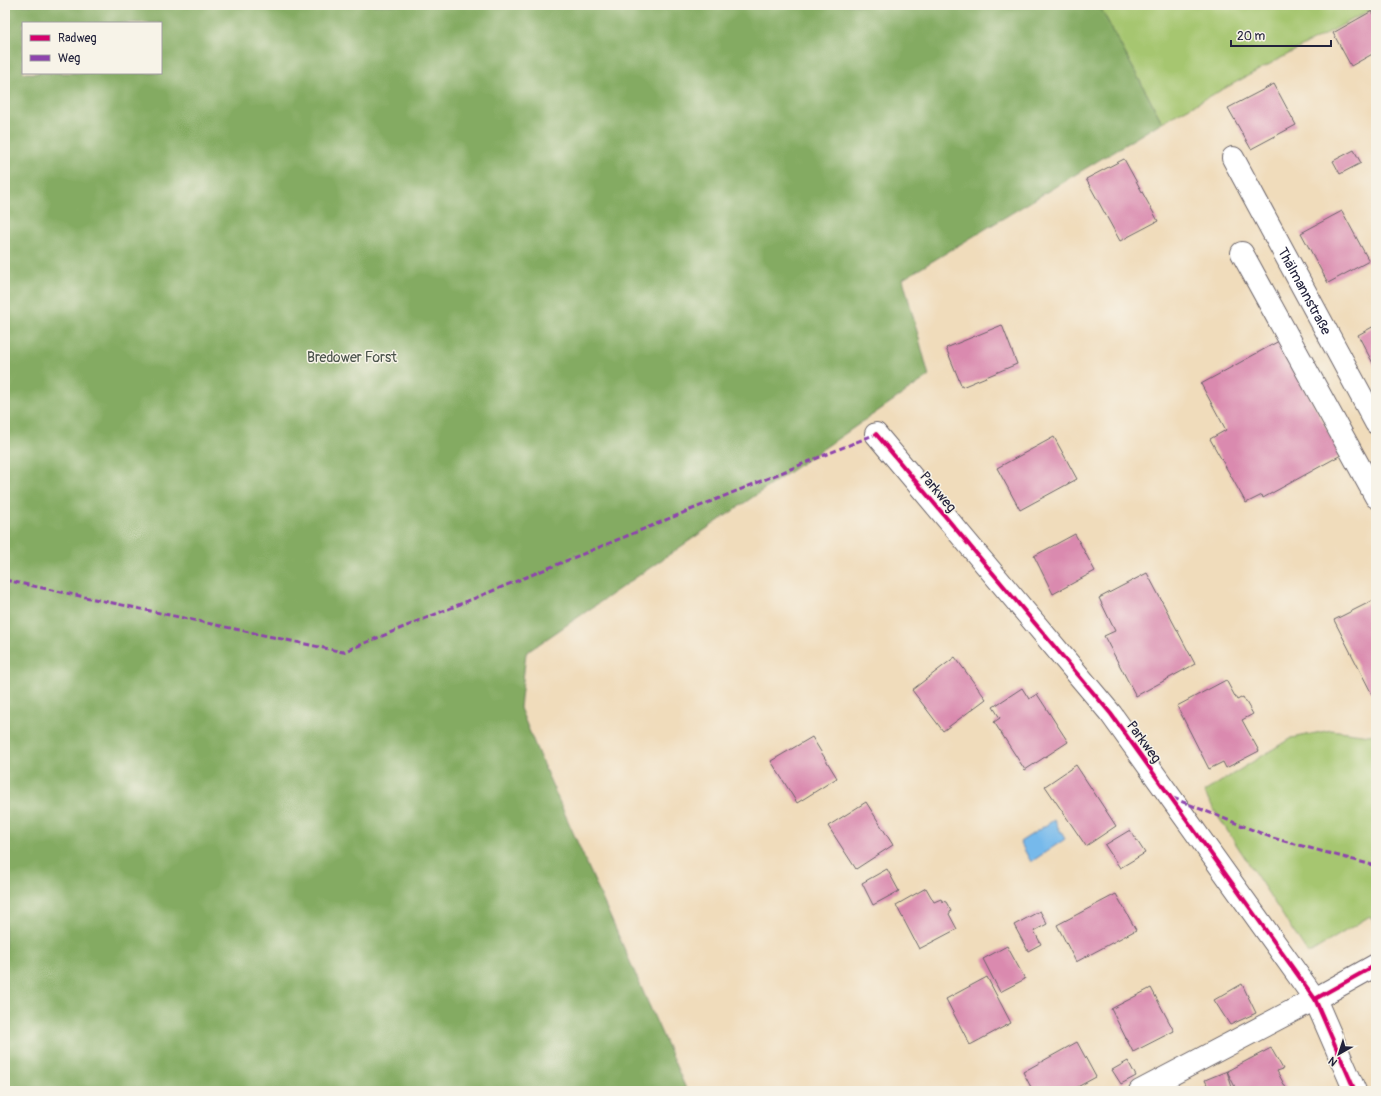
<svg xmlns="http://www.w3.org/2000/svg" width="1381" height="1096" viewBox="0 0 1381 1096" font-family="Pangolin,sans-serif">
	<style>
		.green { fill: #a6c66f; stroke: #647455 }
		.forest { fill: #84ab62; stroke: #53664e; fill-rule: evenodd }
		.water { fill: #76b9eb; stroke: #4c6e93 }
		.building { fill: #da8aaf }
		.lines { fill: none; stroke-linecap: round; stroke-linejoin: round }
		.minor-casing { stroke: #6a6368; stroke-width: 24 }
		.minor { stroke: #fff; stroke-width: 22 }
		.quiet { stroke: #8e44ad; stroke-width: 3; stroke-dasharray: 6 3; stroke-linecap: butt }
		.cycleway-casing { stroke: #f7f3e8; stroke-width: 6 }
		.cycleway { stroke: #d6006c; stroke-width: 4 }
		.labels { text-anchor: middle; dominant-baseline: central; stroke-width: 3; stroke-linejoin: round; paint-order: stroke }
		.street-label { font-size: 14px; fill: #22223b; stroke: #f7f3e8 }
		.park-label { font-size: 14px; fill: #4a534b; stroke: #f7f3e8 }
	</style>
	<rect width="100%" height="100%" fill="#f7f3e8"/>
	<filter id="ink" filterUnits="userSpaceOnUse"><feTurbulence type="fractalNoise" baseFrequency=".025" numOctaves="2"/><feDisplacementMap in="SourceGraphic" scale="8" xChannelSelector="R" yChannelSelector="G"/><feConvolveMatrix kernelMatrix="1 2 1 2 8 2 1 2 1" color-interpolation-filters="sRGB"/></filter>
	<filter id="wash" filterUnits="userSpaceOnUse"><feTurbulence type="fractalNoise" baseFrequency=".012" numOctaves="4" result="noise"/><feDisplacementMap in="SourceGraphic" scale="16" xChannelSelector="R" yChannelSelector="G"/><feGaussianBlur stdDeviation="0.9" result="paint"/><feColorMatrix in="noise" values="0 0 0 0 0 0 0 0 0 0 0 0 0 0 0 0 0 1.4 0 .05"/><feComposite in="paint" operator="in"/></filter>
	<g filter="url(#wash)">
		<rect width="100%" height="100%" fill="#f0dcbb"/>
		<g class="green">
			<path d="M1099,5H1376V7L1162,122Z"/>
			<path d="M1331,730L1370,735L1376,732V928L1370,916L1308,954L1219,818L1204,792L1291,738Z"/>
		</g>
		<path class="forest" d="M5,5H1099L1162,122L903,279L929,376L526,653L520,708L542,762L687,1091H5ZM23,23H161V73H23Z"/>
		<path class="water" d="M1054,820L1065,839L1031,862L1020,842Z"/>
		<g id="blocks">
			<g class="building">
				<path d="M1372,11L1376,19V52L1351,66L1333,33Z"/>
				<path d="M1274,84L1296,125L1251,149L1228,108Z"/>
				<path d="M1354,150L1361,163L1340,174L1333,161Z"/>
				<path d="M1124,159L1158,221L1120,241L1086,179Z"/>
				<path d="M1342,211L1369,261L1328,283L1301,233Z"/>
				<path d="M1002,325L1017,364L962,387L946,348Z"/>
				<path d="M1376,325V369L1358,335Z"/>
				<path d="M1279,341L1341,455L1263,498L1262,495L1246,503L1210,439L1226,430L1201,384Z"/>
				<path d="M1054,437L1077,479L1020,510L997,468Z"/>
				<path d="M1075,534L1095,571L1053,594L1034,556Z"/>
				<path d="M1147,573L1195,664L1136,696L1104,636L1115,631L1099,598Z"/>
				<path d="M1376,599V702L1334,620Z"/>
				<path d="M955,657L986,699L943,731L912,690Z"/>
				<path d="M1226,680L1237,700L1243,697L1253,714L1242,720L1259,751L1226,768L1223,762L1209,769L1177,706Z"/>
				<path d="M1022,688L1029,699L1037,694L1068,742L1025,770L994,722L1000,718L993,707Z"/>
				<path d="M812,737L837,778L797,803L771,761Z"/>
				<path d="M1076,765L1116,826L1086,846L1045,786Z"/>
				<path d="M866,802L893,845L856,869L828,826Z"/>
				<path d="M1130,830L1145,853L1120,868L1105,845Z"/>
				<path d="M887,869L899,891L873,905L862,883Z"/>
				<path d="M926,888L934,902L941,899L942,901L946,902L951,911L949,914L957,929L919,949L896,905Z"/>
				<path d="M1116,894L1136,930L1076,962L1057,925Z"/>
				<path d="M1040,911L1047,924L1034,931L1041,944L1028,951L1014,925Z"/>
				<path d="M1007,946L1025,979L1000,992L983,959Z"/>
				<path d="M987,977L1011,1023L970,1045L946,999Z"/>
				<path d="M1242,984L1256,1013L1230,1025L1214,1000Z"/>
				<path d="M1151,988L1174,1031L1133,1052L1111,1009Z"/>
				<path d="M1077,1042L1096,1077L1070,1091H1033L1023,1072Z"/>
				<path d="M1271,1048L1283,1069L1277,1071L1287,1090L1237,1091L1227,1071Z"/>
				<path d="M1128,1061L1136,1076L1121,1084L1112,1070Z"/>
				<path d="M1227,1071L1233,1091H1210L1205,1080Z"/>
			</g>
		</g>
	</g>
	<g filter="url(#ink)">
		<use href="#blocks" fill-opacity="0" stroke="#6a6368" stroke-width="1"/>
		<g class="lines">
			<defs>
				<g id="minor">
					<path id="s1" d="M1233,158L1376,423"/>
					<path d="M1242,253L1376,497"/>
					<path d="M876,434L1111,714L1315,999L1355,1091"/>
					<path d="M1140,1091L1315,999L1376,965"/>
				</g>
			</defs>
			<use href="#minor" class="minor-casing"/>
			<use href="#minor" class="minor"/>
			<g class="quiet">
				<path d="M5,580L343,652L876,434"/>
				<path d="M1173,798L1273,838L1376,866"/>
			</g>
			<defs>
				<g id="cycleway">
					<path d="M876,434L1111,714L1315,999L1355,1091"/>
					<path d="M1315,999L1376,965"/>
				</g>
			</defs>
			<use href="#cycleway" class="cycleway-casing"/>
			<use href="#cycleway" class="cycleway"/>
		</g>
	</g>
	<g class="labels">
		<g class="street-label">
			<text stroke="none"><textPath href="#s1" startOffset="151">Thälmannstraße</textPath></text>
			<text transform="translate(938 492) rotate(50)">Parkweg</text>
			<text transform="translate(1144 742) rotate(54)">Parkweg</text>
		</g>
		<g class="park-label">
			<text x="352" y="357">Bredower Forst</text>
		</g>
	</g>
	<rect width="1381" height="1096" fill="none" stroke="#f7f3e8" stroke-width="20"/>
	<rect x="22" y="22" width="140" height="52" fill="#f7f3e8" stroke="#a29fa3"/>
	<rect x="30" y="35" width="20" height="6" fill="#d6006c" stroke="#a29fa3"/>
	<text x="58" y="42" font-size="12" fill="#22223b">Radweg</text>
	<rect x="30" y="55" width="20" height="6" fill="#8e44ad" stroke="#a29fa3"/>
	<text x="58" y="62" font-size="12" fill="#22223b">Weg</text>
	<g transform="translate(1339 1054) rotate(219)" stroke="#f7f3e8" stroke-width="3" paint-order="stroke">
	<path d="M0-3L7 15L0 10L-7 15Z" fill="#22223b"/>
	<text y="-6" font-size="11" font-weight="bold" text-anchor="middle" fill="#22223b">N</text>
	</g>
	<path d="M1231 40v6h100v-6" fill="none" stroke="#22223b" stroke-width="2"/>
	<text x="1237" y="40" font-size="12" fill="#22223b" stroke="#f7f3e8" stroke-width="3" paint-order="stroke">20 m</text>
</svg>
